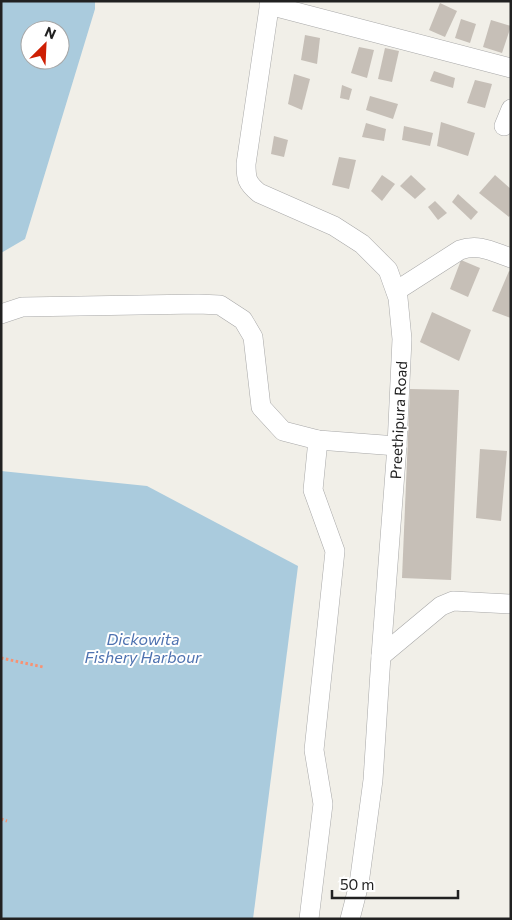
<svg xmlns="http://www.w3.org/2000/svg" width="512" height="920" viewBox="0 0 512 920" font-family="Commissioner,sans-serif">
	<style>
		.water { fill: #aacbdd; fill-rule: evenodd }
		.building { fill: #c6bfb7 }
		.lines { fill: none; stroke-linecap: round; stroke-linejoin: round }
		.minor-casing { stroke: #a8a8a8; stroke-width: 20 }
		.path { stroke: #f79273; stroke-width: 3; stroke-dasharray: 2.5 2.5; stroke-linecap: butt }
		.minor { stroke: #fff; stroke-width: 19 }
		.labels { text-anchor: middle; dominant-baseline: central; stroke-width: 4; stroke-linejoin: round; paint-order: stroke }
		.street-label { font-size: 15px; fill: #212121; stroke: #fff }
		.water-label { font-size: 16px; font-style: italic; fill: #4e72b0; stroke: #fff }
	</style>
	<rect width="100%" height="100%" fill="#f1efe8"/>
	<g class="water">
		<path d="M1,1H95V9L25,239L1,253ZM30,30H60V60H30Z"/>
		<path d="M1,471L147,486L298,566L253,919H1Z"/>
	</g>
	<g class="building">
		<path d="M440,3L457,11L445,37L429,30Z"/>
		<path d="M461,19L476,24L470,43L455,38Z"/>
		<path d="M491,20L511,26L502,53L483,47Z"/>
		<path d="M305,35L320,38L317,64L301,60Z"/>
		<path d="M359,47L374,50L367,78L351,73Z"/>
		<path d="M385,48L399,51L392,82L378,79Z"/>
		<path d="M434,71L455,78L453,88L430,81Z"/>
		<path d="M294,74L310,79L302,110L288,104Z"/>
		<path d="M475,80L492,84L485,108L467,103Z"/>
		<path d="M342,85L352,89L349,100L340,98Z"/>
		<path d="M370,96L398,104L393,119L366,110Z"/>
		<path d="M441,122L475,133L468,156L437,146Z"/>
		<path d="M366,123L386,129L384,141L362,137Z"/>
		<path d="M404,126L433,133L430,146L402,140Z"/>
		<path d="M274,136L288,140L284,157L271,154Z"/>
		<path d="M339,157L356,160L349,189L332,185Z"/>
		<path d="M382,175L395,184L382,201L371,191Z"/>
		<path d="M411,175L426,189L415,199L400,186Z"/>
		<path d="M495,175L511,189V214L509,217L479,193Z"/>
		<path d="M458,194L478,212L471,220L452,202Z"/>
		<path d="M435,201L447,213L438,220L428,207Z"/>
		<path d="M461,260L480,268L468,297L450,289Z"/>
		<path d="M509,271L511,272V318L492,311Z"/>
		<path d="M432,312L471,330L459,361L420,342Z"/>
		<path d="M410,389L459,390L451,580L402,578Z"/>
		<path d="M480,449L507,451L501,521L476,518Z"/>
	</g>
	<g class="lines">
		<defs>
			<g id="minor">
				<path d="M270,1L246,164C246,179 247,183 259,193L334,226L362,244L388,270L398,298L402,339L397,446L381,656L373,780L359,884L350,919"/>
				<path d="M269,5L511,68"/>
				<path d="M504,126L511,109"/>
				<path d="M396,291L460,250C479,243 493,252 511,258"/>
				<path d="M1,314L22,307L198,304L220,305L243,320L253,337L261,407L283,431L318,440L397,446"/>
				<path d="M381,656L441,606L453,601L511,604"/>
				<path d="M309,919L323,804L314,750L335,551L313,490L318,440"/>
			</g>
		</defs>
		<use href="#minor" class="minor-casing"/>
		<g class="path">
			<path d="M1,658L43,667"/>
			<path d="M1,819L7,821"/>
		</g>
		<use href="#minor" class="minor"/>
	</g>
	<g class="labels">
		<g class="street-label">
			<text transform="translate(398 420) rotate(-87)">Preethipura Road</text>
		</g>
		<g class="water-label">
			<text x="143" y="638">Dickowita<tspan x="143" dy="18">Fishery Harbour</tspan></text>
		</g>
	</g>
	<rect width="512" height="920" fill="none" stroke="#212121" stroke-width="5"/>
	<g transform="translate(45 45) rotate(24)"><circle r="24" fill="#ffffff" stroke="#a6a6a6"/>
	<path d="M0-4L9 19L0 12L-9 19Z" fill="#ce1f04"/>
	<text y="-8" font-size="14" font-weight="bold" text-anchor="middle" fill="#212121">N</text>
	</g>
	<path d="M332 890v8h126v-8" fill="none" stroke="#212121" stroke-width="2.5"/>
	<text x="340" y="890" font-size="15" fill="#212121" stroke="#ffffff" stroke-width="4" paint-order="stroke">50 m</text>
</svg>
